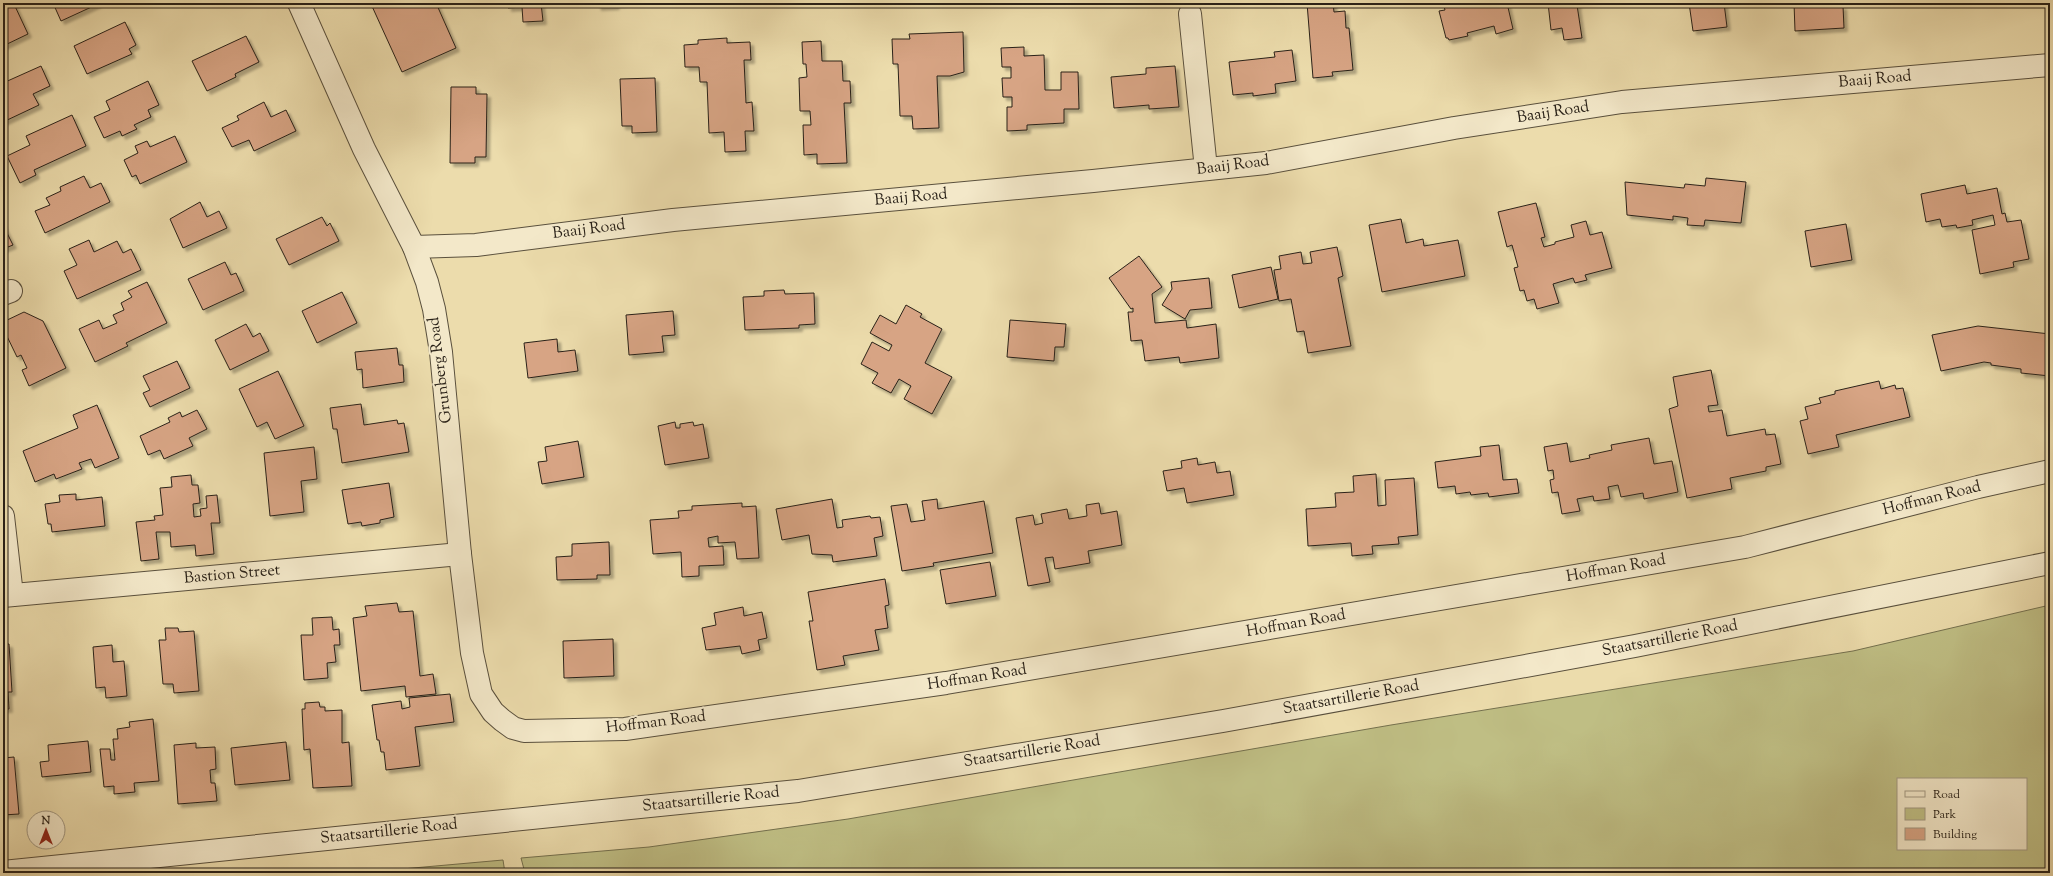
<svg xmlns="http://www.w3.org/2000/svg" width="2053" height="876" viewBox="0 0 2053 876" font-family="'Sorts Mill Goudy',serif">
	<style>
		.green { fill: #bfbe84; stroke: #74704e; fill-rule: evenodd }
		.building { fill: #d7a484; stroke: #292118; filter: url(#shadow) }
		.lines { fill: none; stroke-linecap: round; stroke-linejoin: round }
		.minor-casing { stroke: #5a503d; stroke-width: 24 }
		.tertiary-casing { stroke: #5a503d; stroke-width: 24 }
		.minor { stroke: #f3e8c9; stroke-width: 22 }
		.tertiary { stroke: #f3e8c9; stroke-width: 22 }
		.labels { text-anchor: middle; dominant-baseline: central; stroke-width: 4; stroke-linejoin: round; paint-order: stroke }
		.street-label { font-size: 16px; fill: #292118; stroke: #f3e8c9 }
	</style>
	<defs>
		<filter id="shadow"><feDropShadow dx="3.5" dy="3.5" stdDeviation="1" flood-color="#0004"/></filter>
	</defs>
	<rect width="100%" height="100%" fill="#ecdcac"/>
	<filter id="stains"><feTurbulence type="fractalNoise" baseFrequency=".005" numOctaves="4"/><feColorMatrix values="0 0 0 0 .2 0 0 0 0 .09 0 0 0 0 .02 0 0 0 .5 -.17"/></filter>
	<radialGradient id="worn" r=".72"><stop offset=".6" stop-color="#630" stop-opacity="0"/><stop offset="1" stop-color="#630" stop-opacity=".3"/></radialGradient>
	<g class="green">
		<path d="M2050,605V873H525L521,858L649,847L848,819L1391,725L1853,651ZM1898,779H2026V849H1898Z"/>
		<path d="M503,860L505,873H357Z"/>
	</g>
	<g class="building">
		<path d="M53,3H97L98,4L61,21Z"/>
		<path d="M374,3H436L456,48L402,72L371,4Z"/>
		<path d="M508,3H541L543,21L523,22L522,7L508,8Z"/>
		<path d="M597,3H622H615L616,6L598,7Z"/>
		<path d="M1307,3H1333L1334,12L1345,11L1346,28H1349L1353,70L1332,72L1333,76L1313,78Z"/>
		<path d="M1443,3H1507L1513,29L1496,34L1494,26L1467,33L1468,36L1449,40L1448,38H1446L1439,11L1445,10Z"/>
		<path d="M1548,3H1580L1577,5L1582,38L1564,40L1562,28L1551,30Z"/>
		<path d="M1689,3H1724L1727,27L1693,31Z"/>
		<path d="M1794,3H1837V7L1843,6L1844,28L1795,31Z"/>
		<path d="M14,4L28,34L3,46V9Z"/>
		<path d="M125,22L136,45L129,49L132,54L87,74L74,46Z"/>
		<path d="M963,32L964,72L950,76H937L939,128L913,129L912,116H900L898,64H893L892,39H910L909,34Z"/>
		<path d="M246,36L259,62L235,74L236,77L207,91L192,61Z"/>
		<path d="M727,38V43L750,42L751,60H744L746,103L752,102L754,131H745L746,151L725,152L724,132L709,133L707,82H700L699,67H685L684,45L698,44V40Z"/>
		<path d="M821,41L822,61H842L843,81H850L851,103H844L847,163L817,164V154L804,155L803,125H811L810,111H800L799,78L807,77L806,64H803L802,42Z"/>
		<path d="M1024,47V56L1044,55L1045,90H1061V72H1078L1079,109H1064V123L1027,125V130L1007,131V107H1012V97H1003L1002,78H1011V67H1002L1001,48Z"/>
		<path d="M1292,50L1296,81L1275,84L1276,93L1253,96V93L1233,95L1229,62L1275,57L1274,52Z"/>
		<path d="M41,66L50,86L33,94L39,105L3,122V83Z"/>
		<path d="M1175,66L1179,107L1149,109V105L1114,108L1111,77L1146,74V68Z"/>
		<path d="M655,78L657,132L632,133V126H622L620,79Z"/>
		<path d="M148,81L159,105L148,110L151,117L134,125L137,129L122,136L120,131L104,138L94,117L110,110L106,101Z"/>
		<path d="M451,87H476V94H487L486,157H475V163H450Z"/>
		<path d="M264,102L271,117L286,110L296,131L254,151L249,140L232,147L222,128L239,120L237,116Z"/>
		<path d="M72,115L86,146L34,170L36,175L20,183L7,156L30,145L26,136Z"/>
		<path d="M175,136L187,162L140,184L136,175L132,177L124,160L138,153L135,146L147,141L150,147Z"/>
		<path d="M2050,169V185L2047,170Z"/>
		<path d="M84,176L90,188L101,183L110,202L45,233L35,211L50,205L46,198L61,191L60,187Z"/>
		<path d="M1706,178L1746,182L1741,223L1705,220L1704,226L1687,225L1688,218L1673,216V220L1627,215L1625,182L1684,188L1685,184L1705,186Z"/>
		<path d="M1965,185L1967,194L1997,188L2002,214L2005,213L2007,222L2021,220L2029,259L2013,262L2014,267L1980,274L1972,230L1995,225L1993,215L1972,220L1973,225L1957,228L1956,225L1942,227L1940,219L1926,222L1921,194Z"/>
		<path d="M200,202L207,217L219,211L227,228L183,248L170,219Z"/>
		<path d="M1536,203L1545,237L1541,238L1544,247L1555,244V242L1574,237L1571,225L1586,221L1590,235L1602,232L1612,268L1585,275L1587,280L1575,283L1573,278L1553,284L1559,303L1537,309L1534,299L1527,301L1524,290L1520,291L1514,268L1518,267L1512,245L1507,247L1498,212Z"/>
		<path d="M322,217L327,226L330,223L339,241L289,265L276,239Z"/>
		<path d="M1401,219L1406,243L1423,239L1424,246L1458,240L1465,276L1382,292L1369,225Z"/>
		<path d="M1846,224L1852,260L1811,267L1805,231Z"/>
		<path d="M3,225L13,245L3,249Z"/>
		<path d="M89,240L94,252L117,241L123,253L131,249L141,270L77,299L64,271L77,265L69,249Z"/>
		<path d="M1337,247L1343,276L1338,278L1351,346L1308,353L1304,331L1297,332L1291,299L1279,301L1274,270L1281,269L1279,256L1301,252L1303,264L1312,263L1310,252Z"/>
		<path d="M1139,256L1162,287L1152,294L1155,323L1186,320L1187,328L1216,324L1219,358L1180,363L1179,357L1145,361L1142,340L1131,341L1128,312H1133V308L1131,309L1109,278Z"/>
		<path d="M225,262L231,275L236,273L244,291L203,310L188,279Z"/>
		<path d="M1271,267L1278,299L1239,308L1232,275Z"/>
		<path d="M1209,278L1212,308L1190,310L1185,319L1162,305L1172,289L1171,282Z"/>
		<path d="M147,282L167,323L126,343L128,346L95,362L79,329L99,320L103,329L117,323L113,315L124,310L121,303L132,297L128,291Z"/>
		<path d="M784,290L785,294L814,293L815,324L799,325V328L745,330L743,297L764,296V291Z"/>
		<path d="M342,292L357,323L317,343L302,311Z"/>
		<path d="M906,305L922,314L920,317L942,329L925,363L952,377L932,414L904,399L911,386L899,379L891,393L872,383L878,373L861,364L872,342L889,351L892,345L870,333L880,315L896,324Z"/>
		<path d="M673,311L675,335L662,336L664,352L629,355L626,315Z"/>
		<path d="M24,312L43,321L66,368L29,386L22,370L27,368L21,355L17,357L3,328V322Z"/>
		<path d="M1010,320L1066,324L1064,347H1055L1054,361L1007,357Z"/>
		<path d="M246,324L253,337L260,333L269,351L230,370L215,340Z"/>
		<path d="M1978,326L2050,334V376L2021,373V369L1991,365V363L1984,362L1941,371L1932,335Z"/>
		<path d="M557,339L558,352L575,350L578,371L528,378L524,343Z"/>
		<path d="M397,348L399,365H403L404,382L363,388L362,369L357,370L355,352Z"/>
		<path d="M177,361L190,388L150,407L143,393L150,390L143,376Z"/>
		<path d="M1711,370L1718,405L1708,406L1709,412L1722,410L1727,436L1765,429L1766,435L1775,434L1781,464L1766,467V471L1730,478L1732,489L1687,498L1669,409L1678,406L1673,377Z"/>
		<path d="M278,371L304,426L275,439L267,422L257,427L239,389Z"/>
		<path d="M1879,381L1881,389L1895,385L1896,389L1903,388L1910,417L1836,435L1839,447L1808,454L1800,421L1808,419L1805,407L1821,403L1819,398L1835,394V391Z"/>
		<path d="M361,404L364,425L397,420L398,424L404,423L409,452L342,463L337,429H333L330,408Z"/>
		<path d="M97,405L119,458L95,468L91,459L79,463L82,469L56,479L54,474L35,482L23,451L78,428L73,415Z"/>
		<path d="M197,410L207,429L189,438L193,446L164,459L160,450L148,455L140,436L170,422L168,418L180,412L182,417Z"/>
		<path d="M675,422L676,428H680V424L693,422L694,426L703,424L709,458L665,465L658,426Z"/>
		<path d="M1649,438L1654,464L1672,461L1678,492L1644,499L1643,493L1621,497L1618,485L1608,487L1610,499L1594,501L1593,496L1577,499L1580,511L1562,514L1558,492L1552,493L1550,480L1554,479L1553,470L1548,471L1544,447L1567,443L1570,462L1590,458L1589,455L1612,450L1611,445Z"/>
		<path d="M578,441L584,477L542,484L538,462L547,461L545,447Z"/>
		<path d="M1499,445L1503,480L1517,479L1519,493L1489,497L1488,493L1471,495L1470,492L1456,494L1455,486L1438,488L1435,462L1481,456L1480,447Z"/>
		<path d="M314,447L317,479L301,481L304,512L270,516L264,453Z"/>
		<path d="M1197,458L1198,465L1215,462L1217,473L1230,471L1234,495L1187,503L1184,488L1167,491L1163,471L1182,468L1181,461Z"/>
		<path d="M1376,474L1378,506L1386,505L1385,480L1414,478L1418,535L1398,537L1399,544L1372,546L1373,554L1352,556L1351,543L1308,546L1306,509L1336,507L1335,493L1354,492L1353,476Z"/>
		<path d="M191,475L192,485H198L200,503L193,504L194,517L201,516L200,509L207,508L206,496L217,495L220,523H211L214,554L196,556L195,545L171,547L170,532H156L159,559L141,561L136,522L155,520L154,516L163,515L160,488L172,487L171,477Z"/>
		<path d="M389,483L394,517L380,520V523L362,526L361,522L348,524L342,490Z"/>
		<path d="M76,494V500L102,497L105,526L52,532L51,524H48L45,504L60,502L59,495Z"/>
		<path d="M832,499L837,528L843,527L842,520L870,516L871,518L880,517L883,536L874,538L877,556L833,562L832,555L812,554L809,535L782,540L776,509Z"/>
		<path d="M937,499L938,509L984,501L993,553L933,563L934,566L902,571L891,506L907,504L911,522L925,520L922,501Z"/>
		<path d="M742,503V507L756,506L759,558L737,559L735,542L718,543V536L708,538L709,547L723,546L724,565L699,566V576L682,577L681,552L653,554L650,520L679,518L678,511L692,510V506Z"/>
		<path d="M1099,503L1101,514L1117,511L1122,545L1088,551L1090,563L1055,569L1053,557L1045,558L1050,582L1028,586L1016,518L1033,515L1035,525L1043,523L1041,514L1067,509L1069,519L1087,516L1086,505Z"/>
		<path d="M609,542L610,575H597V579L557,580L556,557L572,556V544Z"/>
		<path d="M990,562L996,596L946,604L940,570Z"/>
		<path d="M885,579L889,605L885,606L888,628L875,630L879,650L843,656L845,665L817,670L809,621H813L808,592Z"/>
		<path d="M397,603L399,612L413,611L420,676L433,674L436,694L406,697L405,686L361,691L353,618L367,616L365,606Z"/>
		<path d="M743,607L744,616L762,612L767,638L758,640L760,650L742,654L740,646L706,650L702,628L716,625L714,613Z"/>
		<path d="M332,617L333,630L339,629L340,645H334L336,662L327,663L328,678L304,680L301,635H313L312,618Z"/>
		<path d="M165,628H178L179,632L194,631L199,691L174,693L173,684H163L159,640H166Z"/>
		<path d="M613,639L614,676L564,678L563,641Z"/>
		<path d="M3,644H9L12,692H8L9,709H3Z"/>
		<path d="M112,645L113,662L124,661L127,696L106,698L105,687L96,688L93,647Z"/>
		<path d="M450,694L454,722L415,727L420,766L386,770L384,752H381L379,740H377L372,705L401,701L402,709L410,707L409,698Z"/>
		<path d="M319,702L320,707H325V711L342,710V743L349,742L352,786L313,788L310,749L304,750L302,709H305V703Z"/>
		<path d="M153,719L159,781L134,783L135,792L114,794V786L104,787L100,749H110L111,760H115L113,739H118L117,729L130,727L129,722Z"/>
		<path d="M88,741L91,772L42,777L40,762L49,761L48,745Z"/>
		<path d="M286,742L290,780L235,785L231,748Z"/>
		<path d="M196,743V748L215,747L216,769L210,770L211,783H215L217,801L178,804L174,745Z"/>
		<path d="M14,757L19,814L3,815V758Z"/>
	</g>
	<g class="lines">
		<defs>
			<g id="minor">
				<path d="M299,3L364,149L414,247L427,282L434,309L441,352L460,554L472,653L481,694L493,712L502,720L513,728L524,731L625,729L946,683L1745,547L1978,487L2050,471"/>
				<path d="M1190,14L1206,169"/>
				<path d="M414,247L476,245L673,220L1093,181L1266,163L1454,128L1622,102L2050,65"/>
				<path d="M3,294L11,291"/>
				<path d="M3,516L12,595"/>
				<path d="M3,596L460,554"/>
			</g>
			<path id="tertiary" d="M3,872L798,791L1223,721L1635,646L2050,563"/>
		</defs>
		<use href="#minor" class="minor-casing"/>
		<use href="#tertiary" class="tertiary-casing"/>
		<use href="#minor" class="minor"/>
		<use href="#tertiary" class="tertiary"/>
	</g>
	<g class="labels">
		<g class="street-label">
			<text transform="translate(1875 80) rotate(-5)">Baaij Road</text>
			<text transform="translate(1553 113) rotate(-9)">Baaij Road</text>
			<text transform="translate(1233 166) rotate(-7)">Baaij Road</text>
			<text transform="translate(911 198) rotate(-5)">Baaij Road</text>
			<text transform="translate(589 230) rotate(-7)">Baaij Road</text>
			<text transform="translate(441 370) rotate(-97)">Grunberg Road</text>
			<text transform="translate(1932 499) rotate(-14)">Hoffman Road</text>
			<text transform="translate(1616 569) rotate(-10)">Hoffman Road</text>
			<text transform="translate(232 575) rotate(-5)">Bastion Street</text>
			<text transform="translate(1296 624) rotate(-10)">Hoffman Road</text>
			<text transform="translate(1670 639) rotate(-11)">Staatsartillerie Road</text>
			<text transform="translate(977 678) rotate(-9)">Hoffman Road</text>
			<text transform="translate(1351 698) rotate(-10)">Staatsartillerie Road</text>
			<text transform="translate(656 723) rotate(-7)">Hoffman Road</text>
			<text transform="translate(1032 752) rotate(-9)">Staatsartillerie Road</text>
			<text transform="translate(711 800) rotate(-6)">Staatsartillerie Road</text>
			<text transform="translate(389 832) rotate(-6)">Staatsartillerie Road</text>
		</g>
	</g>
	<rect width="2053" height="876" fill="none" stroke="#ecdcac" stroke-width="16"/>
	<rect x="4" y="4" width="2045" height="868" fill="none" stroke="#292118" stroke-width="2"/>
	<rect x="8" y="8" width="2037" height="860" fill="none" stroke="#292118"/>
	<rect x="1897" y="778" width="130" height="72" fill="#f3e8c9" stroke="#a29882"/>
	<rect x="1905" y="791" width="20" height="6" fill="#f3e8c9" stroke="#a29882"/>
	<text x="1933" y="798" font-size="12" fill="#292118">Road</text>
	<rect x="1905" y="808" width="20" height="12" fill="#bfbe84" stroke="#a29882"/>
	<text x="1933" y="818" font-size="12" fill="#292118">Park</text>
	<rect x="1905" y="828" width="20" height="12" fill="#d7a484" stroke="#a29882"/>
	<text x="1933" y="838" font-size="12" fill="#292118">Building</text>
	<g transform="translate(46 830)"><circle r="19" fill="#f3e8c9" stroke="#a29882"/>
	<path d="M0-3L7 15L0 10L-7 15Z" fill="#8f2418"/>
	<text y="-6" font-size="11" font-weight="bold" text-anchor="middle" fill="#292118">N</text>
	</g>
	<rect width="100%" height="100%" filter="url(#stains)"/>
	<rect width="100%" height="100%" fill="url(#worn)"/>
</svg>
